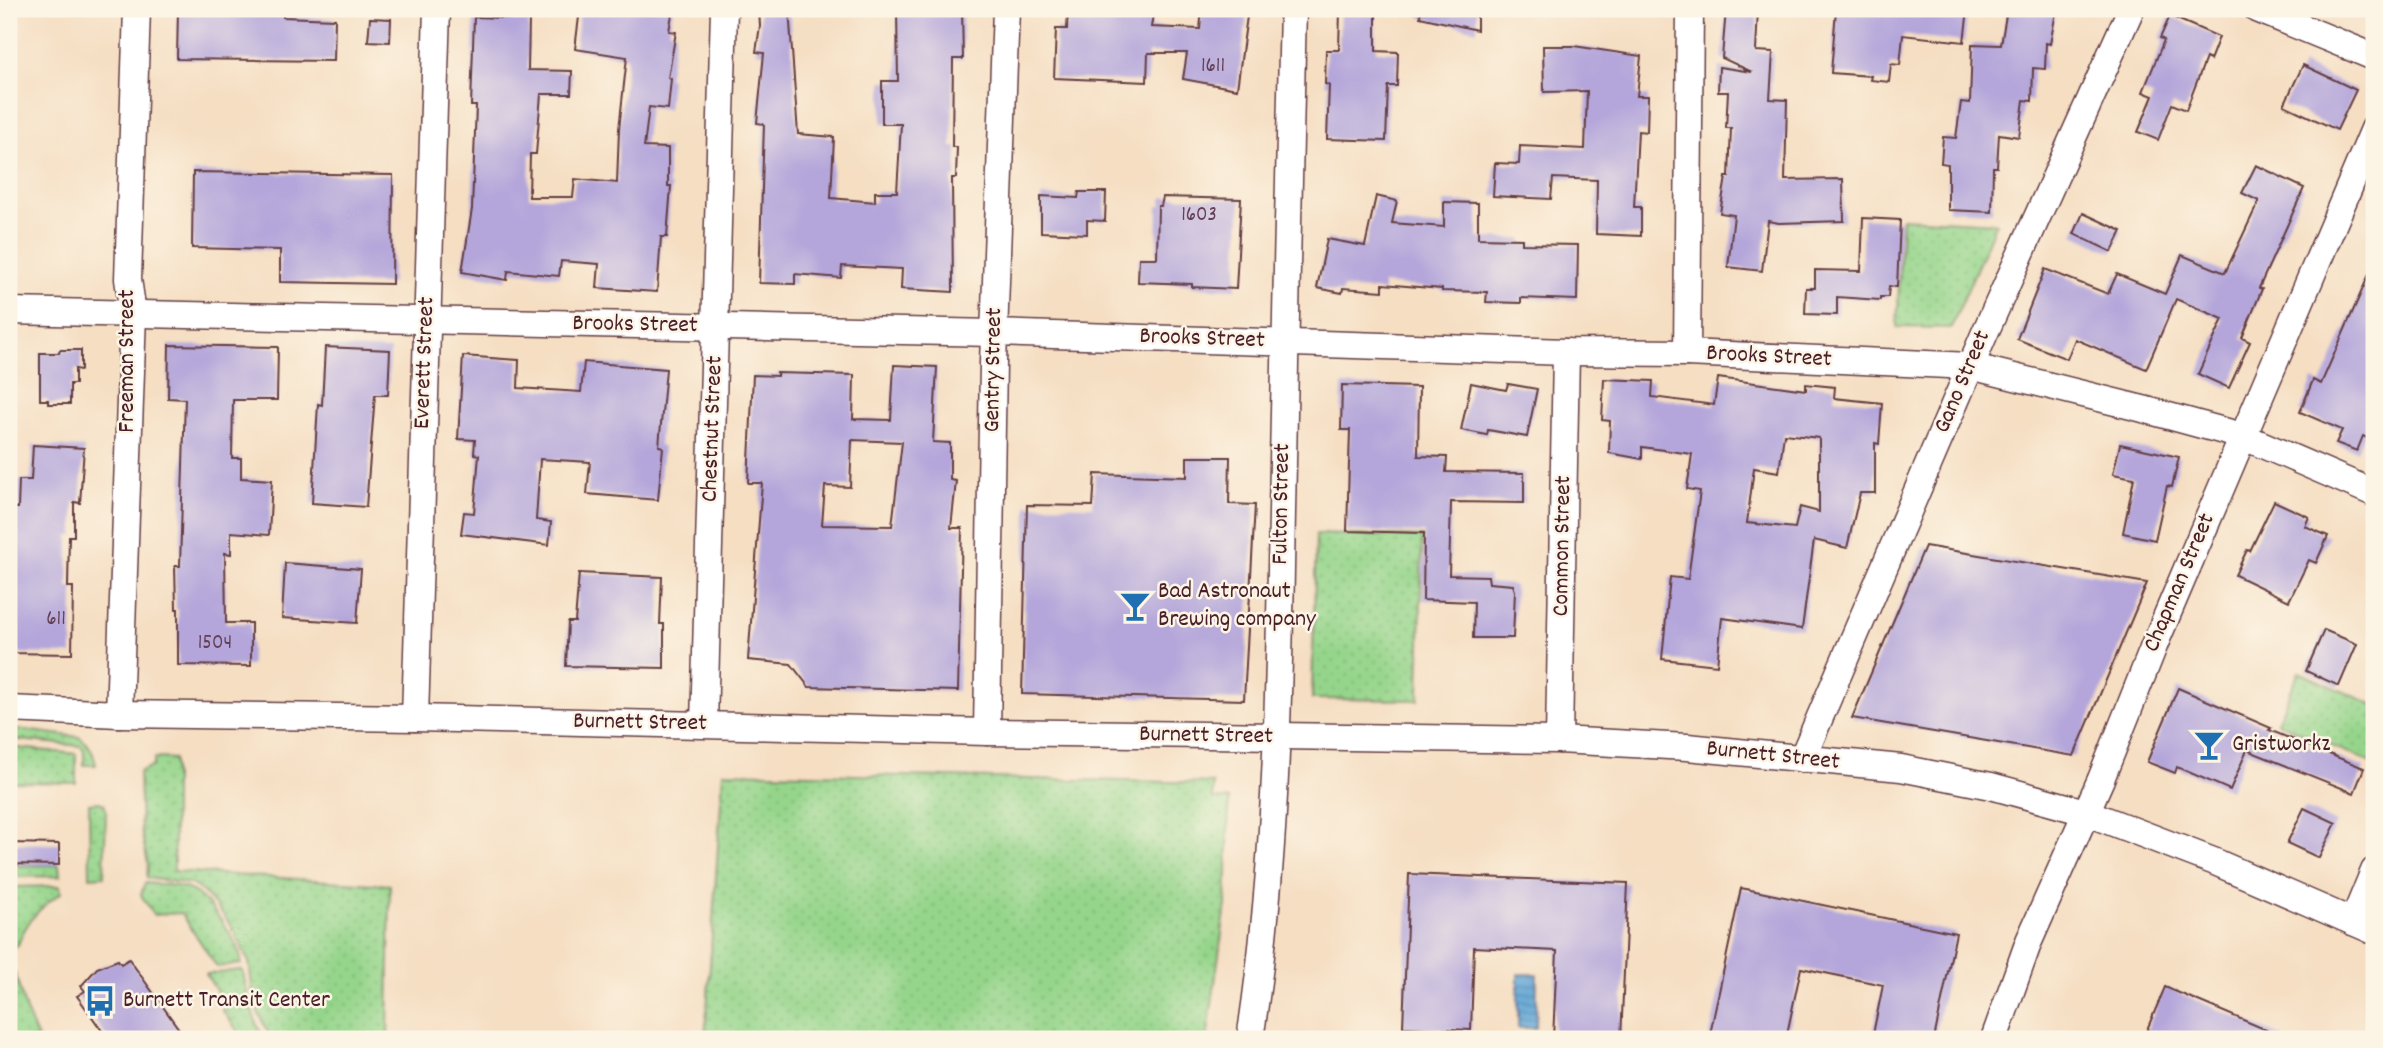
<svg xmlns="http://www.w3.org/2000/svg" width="2383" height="1048" viewBox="0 0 2383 1048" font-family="Dekko,sans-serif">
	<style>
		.grass { fill: url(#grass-dots); stroke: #707a5b; stroke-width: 2 }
		.water { fill: url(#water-rules); stroke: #556280; stroke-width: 2 }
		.building { fill: #b4a6da; fill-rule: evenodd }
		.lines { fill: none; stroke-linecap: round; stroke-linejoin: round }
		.minor-casing { stroke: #643c42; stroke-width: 29 }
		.minor { stroke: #fff; stroke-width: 26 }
		.labels { text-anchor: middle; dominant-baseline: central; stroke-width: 5; stroke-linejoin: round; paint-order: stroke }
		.number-label { font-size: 21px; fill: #644157 }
		.street-label { font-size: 24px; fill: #4a1f2b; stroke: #fcf5e5 }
		.poi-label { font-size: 24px; fill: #4a1f2b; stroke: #fcf5e5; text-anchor: start }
	</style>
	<defs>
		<pattern id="grass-dots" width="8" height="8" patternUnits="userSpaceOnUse" patternTransform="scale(1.75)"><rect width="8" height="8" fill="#95d58b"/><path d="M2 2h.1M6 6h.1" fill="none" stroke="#82b678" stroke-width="1.8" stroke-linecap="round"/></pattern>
		<pattern id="water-rules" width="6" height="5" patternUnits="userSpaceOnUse" patternTransform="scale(1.75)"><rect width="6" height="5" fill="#60a6d6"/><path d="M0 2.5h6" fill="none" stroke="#5187ae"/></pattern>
	</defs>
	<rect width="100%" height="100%" fill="#fcf5e5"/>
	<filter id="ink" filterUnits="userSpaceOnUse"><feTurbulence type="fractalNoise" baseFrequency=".0143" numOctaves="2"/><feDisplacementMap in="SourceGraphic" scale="14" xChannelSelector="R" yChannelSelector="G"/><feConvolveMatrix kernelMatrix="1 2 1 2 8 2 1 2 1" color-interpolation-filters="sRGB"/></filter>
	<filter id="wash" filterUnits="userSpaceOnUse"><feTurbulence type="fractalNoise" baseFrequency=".00686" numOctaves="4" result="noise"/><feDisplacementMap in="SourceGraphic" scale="28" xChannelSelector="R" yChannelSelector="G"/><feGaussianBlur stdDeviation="1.57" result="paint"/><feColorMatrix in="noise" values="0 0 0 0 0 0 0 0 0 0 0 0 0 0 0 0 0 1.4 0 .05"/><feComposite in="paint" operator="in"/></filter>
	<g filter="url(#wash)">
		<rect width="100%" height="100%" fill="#f5dec2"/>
		<g class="grass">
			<path d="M1902,218L1996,223L1951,328L1897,327Z"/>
			<path d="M1316,534L1422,537L1419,700L1312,699Z"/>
			<path d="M2299,672L2374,705V764L2277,722Z"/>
			<path d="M9,728L79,737C91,745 93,752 96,765H84V751L81,746L9,739Z"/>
			<path d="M9,747L76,754V783L9,782Z"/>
			<path d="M155,758L174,759V871L390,885L388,1039H271L254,1004L249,962L231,925L219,910L203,892L191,884L147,878L148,864L141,831L139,772L153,766Z"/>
			<path d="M723,772L1213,783V799H1229L1226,905L1207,1039H705Z"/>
			<path d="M99,802L104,804L106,810L104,876L90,877L89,803Z"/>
			<path d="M59,865L60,876L9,877V866Z"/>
			<path d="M145,883C160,885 181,884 194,892C210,902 243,946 241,964L217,967L181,913L154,915L141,895Z"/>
			<path d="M60,886L61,893C41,906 25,922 18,945L9,948V887Z"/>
			<path d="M11,969L15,973L26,1011L38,1039H9V970Z"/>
			<path d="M241,970L243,971C247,996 252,1017 264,1039H244L222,1010L233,1002L228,995L222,1000L206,974Z"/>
		</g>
		<path class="water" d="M1518,974H1537L1536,1028H1518Z"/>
		<g id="blocks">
			<g class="building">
				<path d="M178,9H283V17L335,19L334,61L177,59Z"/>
				<path d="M580,9H673L669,31L676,32L668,78L671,79L668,109L649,107L644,147L668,148V186H671L667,237H661L657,292L597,288L599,264L561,261L559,276L508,271L507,280L462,272L472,209L476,106H471L474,17L529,19L528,70L572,71L571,94H541L536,154H530L529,197H573L575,179L617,183L619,129L627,57L575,49Z"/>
				<path d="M759,9H789L798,134L834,137L831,198L875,202V192H897L901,124H882V81H898L897,9H962L963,59H953L952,147H957L956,178H952L953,292L901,289L902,269L842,266L841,278L795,274V284L759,283L764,124L757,123L764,53L756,52L760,26Z"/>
				<path d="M1068,9H1154L1151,27L1200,29L1202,9H1248L1237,89L1183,79L1187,53H1148L1147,82L1054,78L1056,29H1067Z"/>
				<path d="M1340,9H1376V51L1398,52L1397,86H1388L1386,141L1327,139L1329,85L1325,84L1326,50H1339Z"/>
				<path d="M1421,9H1477V30L1420,17Z"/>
				<path d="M1726,9H1758L1756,51L1773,52L1770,99L1787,100L1785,180L1843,179L1844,221L1779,223L1768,221L1762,271L1728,267L1734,215L1720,213L1726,177H1729L1731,128H1726L1728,92H1718L1719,67L1752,72L1722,58Z"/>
				<path d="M1836,9H1968L1964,42L1903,35L1900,65L1891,64L1889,82L1870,80L1871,76L1831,73Z"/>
				<path d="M2007,9H2037L2056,12L2050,44L2046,43L2045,69L2033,68L2032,101L2024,100L2019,137L1999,134L1997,167H1993L1992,212L1948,210V164L1941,163L1943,137L1956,138L1961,102L1970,103L1972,44L2001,45Z"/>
				<path d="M2170,16L2219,37L2210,60L2206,58L2186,110L2172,104L2158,140L2138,132L2153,96L2143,92L2164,40L2160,38Z"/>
				<path d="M370,18L391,19L390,42L368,41Z"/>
				<path d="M1543,46H1574L1641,56L1637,96H1648L1647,132L1638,131L1634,207H1641V236L1596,234L1597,180L1553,178L1551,199L1493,196L1495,163L1519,164L1520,146L1585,149L1587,91L1544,92Z"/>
				<path d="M2303,65L2356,90L2337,130L2284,105Z"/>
				<path d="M2256,165L2304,188L2259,288L2262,289L2242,338L2250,342L2229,388L2198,374L2223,319L2176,299L2146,369L2075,339L2067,359L2017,339L2045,269L2108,294L2117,274L2165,294L2182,255L2225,273L2259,201L2242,193Z"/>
				<path d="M193,172L393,175L392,284L280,282V250L192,248Z"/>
				<path d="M1079,192H1106L1105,221L1087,220V234L1041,232V196L1078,198Z"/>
				<path d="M1376,196L1397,201L1392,223L1444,227V202L1478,203V238L1522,239V244L1578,245L1577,300L1521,298V303L1486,302L1487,292L1442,291V289L1383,284V291L1343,288L1342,293L1317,288L1327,239L1365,246Z"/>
				<path d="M1163,197L1241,199L1236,289L1192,287V284L1138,282L1139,258H1157L1158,206H1161Z"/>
				<path d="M2083,213L2122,231L2112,252L2074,234Z"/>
				<path d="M1863,218L1900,220L1897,287L1889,286L1888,297H1880V300L1837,297V315L1805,314L1806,288H1815V270L1861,271Z"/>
				<path d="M2374,263V441L2363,436L2357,451L2336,443L2342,430L2300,412L2313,380L2321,384Z"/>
				<path d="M169,345L278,347L277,400H233L232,458H241V478L272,480L269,535L231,532V554L225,553L226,623H251V666L178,665V609H176L175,566H180L185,399L168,398Z"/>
				<path d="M325,347L390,350L388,395H375L366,507L312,503L318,404L322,405Z"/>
				<path d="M60,350H81V370L75,369V384H70V404H48V400H40V353H59Z"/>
				<path d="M463,356L519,360L518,388L581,392L584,362L666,369L659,446L663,447L658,500L587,494L590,462L540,459L536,520L551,522L549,545L461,534L464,512L474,513L479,455L474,454L475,440L458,439Z"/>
				<path d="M894,365L937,367L933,442L950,443V480L956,481L951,528H962L958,691L809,687L791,664L748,660L762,483H748L753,375L777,376V373L854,375L853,419L891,420ZM852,440L902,442L892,526L822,525L825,486L850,487Z"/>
				<path d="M1718,378L1806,390V384L1835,387L1834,398L1882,403L1879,444L1875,443V493H1860L1847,548L1814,540L1802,629L1722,618L1717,665L1662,659L1670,577L1688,579L1700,491L1687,489L1692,454L1642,447V459L1609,453L1610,421L1602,420L1604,379L1653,381L1652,397L1714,405ZM1784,434L1819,438V512L1800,507L1795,528L1747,523L1754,468L1779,472Z"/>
				<path d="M1471,383L1506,390L1508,384L1537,389L1527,437L1488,430L1487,435L1461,430Z"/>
				<path d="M1342,385L1419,387L1418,456L1447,457L1446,472L1524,473V503L1451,502L1449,575L1488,576L1489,583L1513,585L1515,591L1513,638H1473L1474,602L1423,600L1424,533L1347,531L1350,430H1341Z"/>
				<path d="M2120,444L2179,457L2172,487L2167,486L2155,540L2123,533L2134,478L2113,474Z"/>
				<path d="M33,445L84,448L80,503L74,502V536H69L68,587H73L72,654L9,653V618H11L9,508H18L19,480H31Z"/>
				<path d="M1187,457H1230L1229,504L1255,505L1244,700L1022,694L1027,505L1093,506L1095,474L1187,477Z"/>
				<path d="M2274,501L2309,517L2305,526L2328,536L2316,563L2309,560L2289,601L2235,575L2247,550L2250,551Z"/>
				<path d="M1925,546L2147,583L2074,756L1852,718Z"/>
				<path d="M285,563L361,569L357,623L282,618Z"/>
				<path d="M579,573L662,577L660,624H664V668L566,666L568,622H575Z"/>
				<path d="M2324,630L2357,644L2339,686L2306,671Z"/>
				<path d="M2178,688L2271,728L2269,730L2364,768L2354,793L2247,750L2230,790L2177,767L2175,773L2147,762Z"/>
				<path d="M2304,808L2336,823L2319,858L2287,843Z"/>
				<path d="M9,843L59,844V865L9,864Z"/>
				<path d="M1409,874L1628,883L1621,1039H1553L1557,951L1474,947L1471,1030L1403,1027Z"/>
				<path d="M1741,888L1956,933L1934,1039H1872L1883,985L1801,968L1786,1039H1709Z"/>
				<path d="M129,959L186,1039H108L77,996L85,991L81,986L97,968L118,960L121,964Z"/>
				<path d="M2165,987L2288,1039H2143Z"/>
			</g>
		</g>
	</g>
	<g filter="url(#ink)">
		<use href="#blocks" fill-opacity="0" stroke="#643c42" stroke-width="2"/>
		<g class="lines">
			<defs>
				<g id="minor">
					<path d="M2257,9L2374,57"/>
					<path d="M9,311L994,333L1566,352L1687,353L1970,366L2143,409L2242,436L2374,493"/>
					<path d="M1687,353L1690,9"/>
					<path d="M9,709L119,714L415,718L987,732L1559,740L1687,747L1901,768L1991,786L2085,812L2213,861L2374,931"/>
					<path d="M119,714L132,343L133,313L128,279L137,9"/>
					<path d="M415,718L437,9"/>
					<path d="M704,724L724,9"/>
					<path d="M987,732L993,363L1006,9"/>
					<path d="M1559,740L1566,352"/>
					<path d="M1802,759L1984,335L2131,9"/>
					<path d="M2353,922L2374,871"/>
					<path d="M1250,1039C1277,865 1279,688 1282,511C1285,344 1289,176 1293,9"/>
					<path d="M1994,1039L2029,941L2101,779L2156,641L2374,129"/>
				</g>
			</defs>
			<use href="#minor" class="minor-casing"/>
			<use href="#minor" class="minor"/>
		</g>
	</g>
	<defs>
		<symbol id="bar-bare" viewBox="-9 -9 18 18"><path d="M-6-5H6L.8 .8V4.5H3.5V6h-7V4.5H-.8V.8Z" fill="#1f6fb2" stroke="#fcf5e5" stroke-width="2.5" paint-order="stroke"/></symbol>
		<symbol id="bus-bare" viewBox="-9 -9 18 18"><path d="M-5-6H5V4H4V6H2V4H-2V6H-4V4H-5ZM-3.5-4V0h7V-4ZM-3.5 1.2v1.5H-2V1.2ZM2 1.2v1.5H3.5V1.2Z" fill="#1f6fb2" stroke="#fcf5e5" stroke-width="2.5" paint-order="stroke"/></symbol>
	</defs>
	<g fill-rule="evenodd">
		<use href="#bar-bare" x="1113" y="584" width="44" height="44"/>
		<use href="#bar-bare" x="2187" y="723" width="44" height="44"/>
		<use href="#bus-bare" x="78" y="979" width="44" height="44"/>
	</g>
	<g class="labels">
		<g class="number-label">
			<text x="1213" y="67">1611</text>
			<text x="1199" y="216">1603</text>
			<text x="56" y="620">611</text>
			<text x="215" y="644">1504</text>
		</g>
		<g class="street-label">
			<text transform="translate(635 325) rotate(1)">Brooks Street</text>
			<text transform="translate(1202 339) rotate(2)">Brooks Street</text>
			<text transform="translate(1769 357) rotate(3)">Brooks Street</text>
			<text transform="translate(128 361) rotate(-90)">Freeman Street</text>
			<text transform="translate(425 363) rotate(-88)">Everett Street</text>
			<text transform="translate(994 370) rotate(-89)">Gentry Street</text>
			<text transform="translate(1963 382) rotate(-67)">Gano Street</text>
			<text transform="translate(713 429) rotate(-88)">Chestnut Street</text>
			<text transform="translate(1282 504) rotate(-89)">Fulton Street</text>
			<text transform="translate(1563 546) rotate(-89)">Common Street</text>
			<text transform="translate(2180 583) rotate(-67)">Chapman Street</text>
			<text transform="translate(640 723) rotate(1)">Burnett Street</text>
			<text transform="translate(1206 736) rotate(1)">Burnett Street</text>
			<text transform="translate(1773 756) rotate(6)">Burnett Street</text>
		</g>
		<g class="poi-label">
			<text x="1158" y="592">Bad Astronaut<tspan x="1158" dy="28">Brewing company</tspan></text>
			<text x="2232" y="745">Gristworkz</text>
			<text x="123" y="1001">Burnett Transit Center</text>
		</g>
	</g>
	<rect width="2383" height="1048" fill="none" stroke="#fcf5e5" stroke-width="35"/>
</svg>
